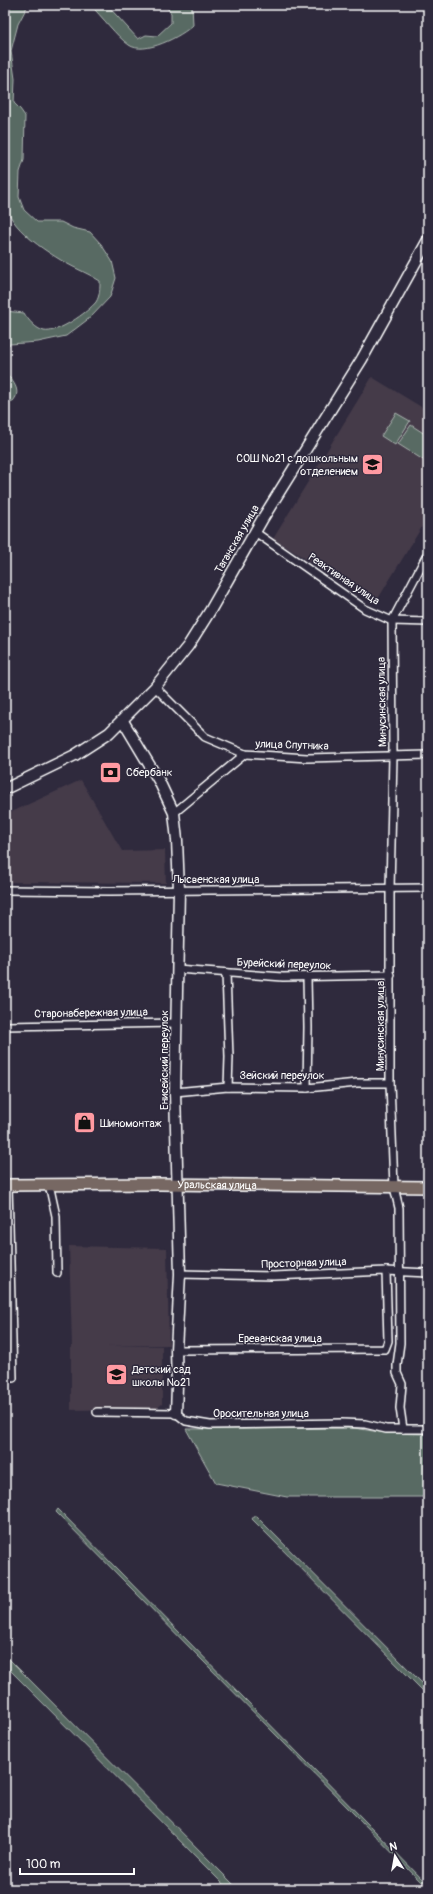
<svg xmlns="http://www.w3.org/2000/svg" width="433" height="1894" viewBox="0 0 433 1894" font-family="Pangolin,sans-serif">
	<style>
		.built { fill: #443a49 }
		.green { fill: #596b63; stroke: #acb5b1 }
		.lines { fill: none; stroke-linecap: round; stroke-linejoin: round }
		.street-casing { stroke: #fff; stroke-width: 10 }
		.secondary-casing { stroke: #fff; stroke-width: 13 }
		.primary-casing { stroke: #fff; stroke-width: 14 }
		.street { stroke: #2f2a3d; stroke-width: 7 }
		.secondary { stroke: #2f2a3d; stroke-width: 10 }
		.primary { stroke: #776864; stroke-width: 11 }
		.labels { text-anchor: middle; dominant-baseline: central; stroke-width: 3; stroke-linejoin: round; paint-order: stroke }
		.poi-label { font-size: 11px; fill: #fff; stroke: #2f2a3d; text-anchor: start }
		.street-label { font-size: 11px; fill: #fff; stroke: #2f2a3d }
	</style>
	<rect width="100%" height="100%" fill="#2f2a3d"/>
	<filter id="ink" filterUnits="userSpaceOnUse"><feTurbulence type="fractalNoise" baseFrequency=".025" numOctaves="2"/><feDisplacementMap in="SourceGraphic" scale="8" xChannelSelector="R" yChannelSelector="G"/><feConvolveMatrix kernelMatrix="1 2 1 2 8 2 1 2 1" color-interpolation-filters="sRGB"/></filter>
	<g filter="url(#ink)">
		<g class="built">
			<path d="M372,377L428,411V517L376,602L273,539Z"/>
			<path d="M81,780L122,851L165,850L166,883L5,882V815Z"/>
			<path d="M69,1246L167,1248L169,1345L107,1346H162V1404L156,1409L71,1410V1346H72Z"/>
		</g>
		<g class="green">
			<path d="M5,5H28L18,24L11,51L15,79L14,103L20,109L25,116L24,160L20,172L19,197L24,210L37,222H61L73,228L90,232L101,244L112,261L116,278L110,297L91,317L66,336L38,342L10,344L5,346V311L24,313C28,320 36,329 44,331C57,334 88,312 96,302C100,296 100,287 100,281C88,273 76,269 64,262C44,250 9,228 5,202C2,185 7,156 8,138L5,129Z"/>
			<path d="M90,5H107L138,39L146,35L157,36L171,23V13L165,5H192L193,25C182,36 144,56 129,45C116,36 102,16 90,5Z"/>
			<path d="M5,371C11,380 23,390 13,401L5,402Z"/>
			<path d="M396,413L410,421L395,445L381,436Z"/>
			<path d="M411,425L428,436V463L398,444Z"/>
			<path d="M354,1428L386,1433L428,1434V1497H287L216,1483L186,1429Z"/>
			<path d="M58,1509L428,1885V1889L56,1512Z"/>
			<path d="M255,1515L428,1689V1696L252,1519Z"/>
			<path d="M5,1656V1655L238,1889H228L5,1665Z"/>
		</g>
		<g class="lines">
			<defs>
				<g id="street">
					<path d="M255,532L365,609L392,621L428,622"/>
					<path d="M155,687L205,737L245,754L307,758L428,755"/>
					<path d="M174,813L245,754"/>
					<path d="M5,890L110,891L428,888"/>
					<path d="M177,969L283,977L391,975"/>
					<path d="M226,973L229,1057L228,1087"/>
					<path d="M307,978L308,1027L307,1088"/>
					<path d="M5,1026L177,1023"/>
					<path d="M175,1092L228,1087L307,1088L357,1083H390"/>
					<path d="M49,1184L56,1216L57,1273"/>
					<path d="M180,1274L274,1276L386,1271L428,1273"/>
					<path d="M176,1350L385,1349L388,1341L386,1271"/>
					<path d="M5,1378H13L8,1185"/>
					<path d="M97,1412L176,1413L186,1421L210,1425L342,1423L365,1424L386,1429H428"/>
					<path d="M403,1429L400,1408L402,1384L397,1373V1365L400,1343L399,1208L394,1187L390,1083V889L393,756L392,621L428,553"/>
				</g>
				<g id="secondary">
					<path d="M123,721L159,781L174,813L177,840L179,890L175,1092L180,1274L176,1350L177,1386L176,1413"/>
					<path d="M5,789L75,755L109,733L155,687L188,646L210,611L263,518L362,359L428,240"/>
				</g>
				<g id="primary">
					<path id="s1" d="M5,1185L160,1184L428,1187"/>
				</g>
			</defs>
			<use href="#street" class="street-casing"/>
			<use href="#secondary" class="secondary-casing"/>
			<use href="#primary" class="primary-casing"/>
			<use href="#street" class="street"/>
			<use href="#secondary" class="secondary"/>
			<use href="#primary" class="primary"/>
		</g>
	</g>
	<defs>
		<symbol id="school-square" viewBox="-11 -11 22 22"><rect x="-9" y="-9" width="18" height="18" rx="4" fill="#ff9aa2" stroke="#2f2a3d"/><path d="M0-5L7-2L0 1L-7-2ZM-4 1L0 2.5L4 1V4Q0 6-4 4Z" fill="#111"/></symbol>
		<symbol id="bank-square" viewBox="-11 -11 22 22"><rect x="-9" y="-9" width="18" height="18" rx="4" fill="#ff9aa2" stroke="#2f2a3d"/><path d="M-6-4H6V4H-6ZM0-2.3a2.3 2.3 0 1 0 0 4.6a2.3 2.3 0 1 0 0-4.6Z" fill="#111"/></symbol>
		<symbol id="shop-square" viewBox="-11 -11 22 22"><rect x="-9" y="-9" width="18" height="18" rx="4" fill="#ff9aa2" stroke="#2f2a3d"/><path d="M-5-2.5h2.3a2.7 3.5 0 0 1 5.4 0H5L5.5 6h-11ZM-1.5-2.5h3a1.5 2.3 0 0 0-3 0Z" fill="#111"/></symbol>
	</defs>
	<g fill-rule="evenodd">
		<use href="#school-square" x="360" y="452" width="25" height="25"/>
		<use href="#bank-square" x="98" y="760" width="25" height="25"/>
		<use href="#shop-square" x="72" y="1110" width="25" height="25"/>
		<use href="#school-square" x="104" y="1362" width="25" height="25"/>
	</g>
	<g class="labels">
		<g class="poi-label">
			<text x="358" y="458" text-anchor="end">СОШ №21 с дошкольным<tspan x="358" dy="13">отделением</tspan></text>
			<text x="126" y="772">Сбербанк</text>
			<text x="100" y="1123">Шиномонтаж</text>
			<text x="132" y="1369">Детский сад<tspan x="132" dy="13">школы №21</tspan></text>
		</g>
		<g class="street-label">
			<text transform="translate(237 539) rotate(-60)">Таганская улица</text>
			<text transform="translate(344 579) rotate(34)">Реактивная улица</text>
			<text transform="translate(382 702) rotate(-91)">Минусинская улица</text>
			<text transform="translate(292 745) rotate(2)">улица Спутника</text>
			<text x="216" y="879">Лысвенская улица</text>
			<text transform="translate(284 964) rotate(2)">Бурейский переулок</text>
			<text transform="translate(91 1013) rotate(-1)">Старонабережная улица</text>
			<text transform="translate(380 1026) rotate(-90)">Минусинская улица</text>
			<text transform="translate(164 1060) rotate(-90)">Енисейский переулок</text>
			<text x="282" y="1075">Зейский переулок</text>
			<text stroke="none"><textPath href="#s1" startOffset="212">Уральская улица</textPath></text>
			<text transform="translate(304 1263) rotate(-2)">Просторная улица</text>
			<text x="280" y="1338">Ереванская улица</text>
			<text x="261" y="1413">Оросительная улица</text>
		</g>
	</g>
	<rect width="433" height="1894" fill="none" stroke="#2f2a3d" stroke-width="20"/>
	<rect x="10" y="10" width="413" height="1874" fill="none" stroke="#fff" stroke-width="1.5" filter="url(#ink)"/>
	<g transform="translate(395 1856) rotate(349)" stroke="#2f2a3d" stroke-width="3" paint-order="stroke">
	<path d="M0-3L7 15L0 10L-7 15Z" fill="#ffffff"/>
	<text y="-6" font-size="11" font-weight="bold" text-anchor="middle" fill="#ffffff">N</text>
	</g>
	<path d="M20 1868v6h114v-6" fill="none" stroke="#ffffff" stroke-width="2"/>
	<text x="26" y="1868" font-size="12" fill="#ffffff" stroke="#2f2a3d" stroke-width="3" paint-order="stroke">100 m</text>
</svg>
